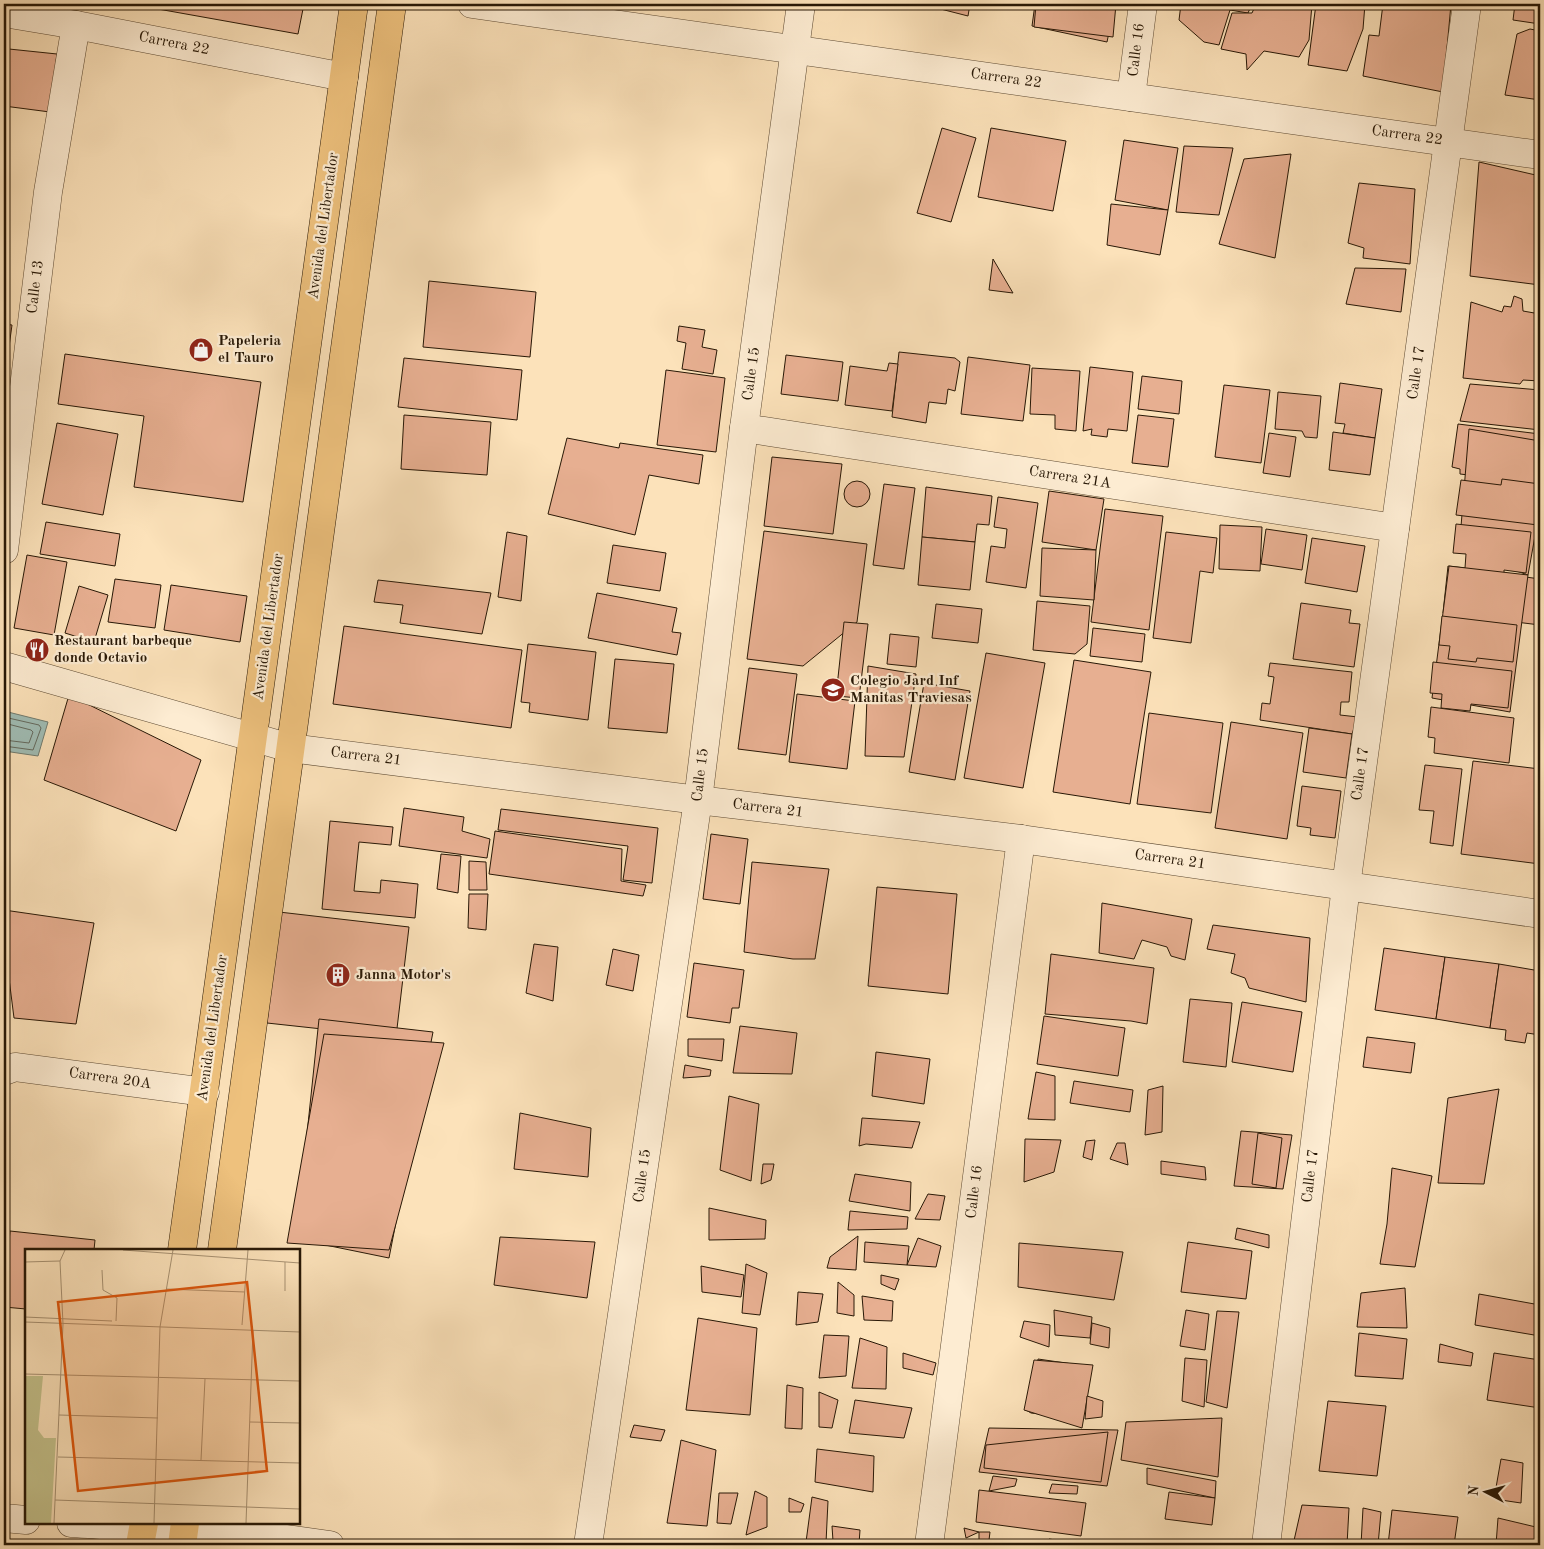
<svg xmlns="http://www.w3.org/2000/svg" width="1544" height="1549" viewBox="0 0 1544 1549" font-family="'Old Standard TT',serif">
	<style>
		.water { fill: #a0bdb5; stroke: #707b6f }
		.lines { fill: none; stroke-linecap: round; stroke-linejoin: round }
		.shore { stroke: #646a5e; stroke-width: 1 }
		.building { fill: #e7af91; stroke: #281806 }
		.minor-casing { stroke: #5d4a33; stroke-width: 29 }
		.major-casing { stroke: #281806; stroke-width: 29 }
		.minor { stroke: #fdecd2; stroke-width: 28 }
		.major { stroke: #eec17d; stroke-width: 28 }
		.labels { text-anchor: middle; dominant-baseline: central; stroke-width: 4.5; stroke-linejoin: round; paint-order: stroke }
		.street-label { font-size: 15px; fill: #281806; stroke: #fdecd2 }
		.poi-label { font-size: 15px; font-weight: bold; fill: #281806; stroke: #fdecd2; text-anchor: start }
		.inset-road { fill: none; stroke: #a79172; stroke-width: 1 }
		.view { fill: #de560c; fill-opacity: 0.15; stroke: #de560c; stroke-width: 2.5 }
		.inset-edge { fill: none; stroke: #281806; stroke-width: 2.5 }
	</style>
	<rect width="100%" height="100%" fill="#fce2ba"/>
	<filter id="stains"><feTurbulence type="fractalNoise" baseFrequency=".004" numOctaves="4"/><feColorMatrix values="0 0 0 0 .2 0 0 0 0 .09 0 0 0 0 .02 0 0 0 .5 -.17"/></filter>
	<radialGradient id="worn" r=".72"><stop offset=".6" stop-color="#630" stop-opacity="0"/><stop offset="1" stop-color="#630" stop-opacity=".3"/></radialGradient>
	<path class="water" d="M4,711L48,722L38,756L4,751Z"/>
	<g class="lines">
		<g class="shore">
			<path d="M4,717L39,725L41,728L33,750L4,746"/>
			<path d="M4,723L31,730L33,732L29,743L4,740"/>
		</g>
	</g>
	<g class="building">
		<path d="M130,4H304L298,34Z"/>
		<path d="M921,4H970L968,16Z"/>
		<path d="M1035,4H1115L1107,42L1032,26Z"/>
		<path d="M1036,4H1116L1113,37L1034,27Z"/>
		<path d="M1181,4H1252L1248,13L1230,10L1219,45L1204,42L1179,20Z"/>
		<path d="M1256,4H1312L1309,40L1299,57L1264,51L1247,70L1246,54L1221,49L1232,13H1252Z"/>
		<path d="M1316,4H1365L1363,29L1347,71L1308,65Z"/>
		<path d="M1383,4H1451L1443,92L1363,76L1369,35L1379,36Z"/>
		<path d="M1515,4H1540V24L1513,20Z"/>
		<path d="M1530,29L1540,31V100L1505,95L1517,34Z"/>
		<path d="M9,49L57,54L50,112L4,106V92Z"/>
		<path d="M942,128L976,138L951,222L917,213Z"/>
		<path d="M991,128L1066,141L1053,211L978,197Z"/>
		<path d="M1124,140L1178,148L1168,210L1115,200Z"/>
		<path d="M1184,146L1233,148L1219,215L1176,212Z"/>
		<path d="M1291,154L1275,258L1219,244L1244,159Z"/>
		<path d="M1479,162L1540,176V285L1470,276Z"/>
		<path d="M1359,183L1415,189L1410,264L1363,258L1364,248L1348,243Z"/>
		<path d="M1111,204L1168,210L1160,255L1107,245Z"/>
		<path d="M993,259L1013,293L989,290Z"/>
		<path d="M1355,268L1406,269L1401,312L1346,304Z"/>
		<path d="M429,281L536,292L530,357L423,347Z"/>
		<path d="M1514,296L1522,299L1523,311L1540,314V381L1523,380L1520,384L1463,378L1471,302L1502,312L1504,306L1511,307Z"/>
		<path d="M4,324L12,325L8,354L4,353Z"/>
		<path d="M679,326L705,330L702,347L717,350L713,374L682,369L686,343L677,341Z"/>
		<path d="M899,352L955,358L960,362L955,391L948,389L946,404L929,402L926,423L892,417Z"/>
		<path d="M65,354L261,382L243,502L134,487L144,416L58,404Z"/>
		<path d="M786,355L843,362L838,401L781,394Z"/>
		<path d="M968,357L1030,365L1023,421L961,414Z"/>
		<path d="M404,358L522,370L517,420L398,407Z"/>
		<path d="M889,363L898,364L892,411L845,405L850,366L887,371Z"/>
		<path d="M1090,367L1133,372L1127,431L1108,429L1107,437L1091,435L1092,429L1083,431Z"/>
		<path d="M1032,368L1080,371L1076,431L1055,429V415L1030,414Z"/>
		<path d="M666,370L725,378L716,452L657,445Z"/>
		<path d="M1142,376L1182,381L1179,414L1138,409Z"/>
		<path d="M1340,383L1382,389L1375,438L1343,433L1345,424L1335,423Z"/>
		<path d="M1470,384L1540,390V430L1460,421Z"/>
		<path d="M1224,385L1270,390L1261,463L1215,457Z"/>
		<path d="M1278,392L1321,396L1317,438L1305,437L1302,431L1275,429Z"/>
		<path d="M404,415L491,422L487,475L401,469Z"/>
		<path d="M1138,415L1174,419L1168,467L1132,463Z"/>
		<path d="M57,423L118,434L103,515L42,504Z"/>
		<path d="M1458,424L1540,434V476L1503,472L1502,479L1460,474V469L1452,467Z"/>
		<path d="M1469,429L1540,441V508L1528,575L1459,551Z"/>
		<path d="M1333,432L1375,438L1370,475L1329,470Z"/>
		<path d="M1269,433L1296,437L1290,477L1263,473Z"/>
		<path d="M567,438L619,448L620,443L703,455L699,484L649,475L635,535L548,514Z"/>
		<path d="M772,457L842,464L833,534L764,526Z"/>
		<path d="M1502,479L1540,484V506L1538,525L1456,515L1461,480L1501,485Z"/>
		<circle cx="857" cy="494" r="13"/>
		<path d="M884,484L915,488L904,569L873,565Z"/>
		<path d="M926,487L992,496L989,525L977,524L975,542L922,537Z"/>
		<path d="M1049,491L1104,499L1096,550L1042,542Z"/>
		<path d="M998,497L1038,503L1026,588L986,582L991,546L1005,548L1007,529L994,527Z"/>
		<path d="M1105,509L1163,516L1149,630L1091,622Z"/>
		<path d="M46,522L120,534L115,566L40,554Z"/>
		<path d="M1456,524L1531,532L1526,573L1504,570V574L1540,579V625L1443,613L1448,566L1465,568L1466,554L1453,553Z"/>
		<path d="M1220,525L1262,527L1260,571L1219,569Z"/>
		<path d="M1266,529L1307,535L1302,570L1261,564Z"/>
		<path d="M764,531L867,544L857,622L803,666L747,659Z"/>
		<path d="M507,532L527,536L521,601L498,597Z"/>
		<path d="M1166,532L1217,538L1213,573L1200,571L1191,643L1153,638Z"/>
		<path d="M922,537L975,542L970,590L918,585Z"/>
		<path d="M1312,538L1365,546L1357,592L1305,583Z"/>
		<path d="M613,545L666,553L660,591L607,583Z"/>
		<path d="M1042,548L1096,550L1094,600L1040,596Z"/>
		<path d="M27,555L67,562L54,635L14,628Z"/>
		<path d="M1449,566L1528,575L1510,712L1432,698Z"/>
		<path d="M115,579L161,585L155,628L108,622Z"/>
		<path d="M378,580L491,593L482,634L400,623L403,605L374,602Z"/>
		<path d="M171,585L247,596L240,642L164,630Z"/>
		<path d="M79,586L108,595L94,642L65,633Z"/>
		<path d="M597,593L677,608L672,632L681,633L677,655L588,638Z"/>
		<path d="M1037,601L1090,606L1087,644L1075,654L1033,650Z"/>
		<path d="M1301,603L1351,610L1349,623L1360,624L1354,667L1293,659Z"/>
		<path d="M936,604L982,609L978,643L932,638Z"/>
		<path d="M1442,616L1517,625L1513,662L1477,658L1476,662L1448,659L1450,646L1439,645Z"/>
		<path d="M844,622L868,624L859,698L836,696Z"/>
		<path d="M344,626L522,650L511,728L333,704Z"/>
		<path d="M1093,628L1145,634L1142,662L1090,656Z"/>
		<path d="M890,634L919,637L916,667L887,664Z"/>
		<path d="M528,644L596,652L588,720L529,712L530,703L521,702Z"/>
		<path d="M986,653L1045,663L1023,788L964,778Z"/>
		<path d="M615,659L674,664L667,733L608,728Z"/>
		<path d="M1074,660L1151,672L1130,804L1053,792Z"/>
		<path d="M1433,662L1512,671L1508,708L1471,704L1470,711L1441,708L1442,694L1430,693Z"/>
		<path d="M1270,663L1352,672L1349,702H1341L1340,715L1358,717L1352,734L1260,720L1262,703L1270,704L1274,677L1268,676Z"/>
		<path d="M868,666L916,674L904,757L865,756Z"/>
		<path d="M749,668L797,674L786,755L738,749Z"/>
		<path d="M924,683L970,691L955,780L909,772Z"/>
		<path d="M797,694L855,701L847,769L789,762Z"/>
		<path d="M69,695L201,760L176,831L44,780Z"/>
		<path d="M1431,707L1514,718L1509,763L1434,753L1435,738L1428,737Z"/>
		<path d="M1149,713L1223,723L1211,813L1137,804Z"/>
		<path d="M1231,722L1303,733L1287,839L1215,828Z"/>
		<path d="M1309,728L1352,734L1346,778L1303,772Z"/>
		<path d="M1473,761L1540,769V864L1461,854Z"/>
		<path d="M1425,765L1462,769L1453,846L1430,843L1434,811L1419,810Z"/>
		<path d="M1302,786L1341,791L1335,838L1310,835L1311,828L1297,826Z"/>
		<path d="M404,808L464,817L462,831L490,839L487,858L399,846Z"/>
		<path d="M501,809L658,828L652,883L623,880L628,846L498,830Z"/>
		<path d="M330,821L393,827L391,845L359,842L354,891L380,893L381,880L418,884L415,918L322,909Z"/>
		<path d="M495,831L622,849L621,881L646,885L643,896L489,874Z"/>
		<path d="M711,834L748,839L740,904L703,899Z"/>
		<path d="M441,854L461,856L458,893L437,889Z"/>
		<path d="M469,861L486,862L487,890H469Z"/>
		<path d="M752,862L829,869L815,959H793L744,952Z"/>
		<path d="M877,887L957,894L948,994L868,986Z"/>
		<path d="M469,894H488L486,930L468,928Z"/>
		<path d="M1102,903L1192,919L1185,960L1171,956L1167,947L1142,940L1134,959L1099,953Z"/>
		<path d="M4,910L94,923L76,1024L14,1018L4,939Z"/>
		<path d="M279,912L409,927L396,1037L267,1023Z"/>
		<path d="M1213,925L1310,938L1306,1002L1249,988L1245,978L1231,973L1235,954L1207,949Z"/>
		<path d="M534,944L558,947L553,1001L526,993Z"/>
		<path d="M1384,948L1445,957L1436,1019L1375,1010Z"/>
		<path d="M613,949L639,955L633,991L606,985Z"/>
		<path d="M1051,954L1154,968L1147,1024L1131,1021L1045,1014Z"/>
		<path d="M1445,957L1499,964L1490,1028L1436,1019Z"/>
		<path d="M694,963L744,970L739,1008H732L730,1023L687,1017Z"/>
		<path d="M1499,964L1540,971V1035L1527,1033L1525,1043L1505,1040L1506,1030L1490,1028Z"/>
		<path d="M1190,999L1232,1003L1226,1067L1183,1062Z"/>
		<path d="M1242,1002L1302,1012L1293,1072L1232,1062Z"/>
		<path d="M1044,1016L1125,1028L1118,1076L1037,1064Z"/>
		<path d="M319,1019L433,1032L389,1258L296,1239Z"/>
		<path d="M740,1026L797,1033L792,1074L733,1073Z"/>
		<path d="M324,1034L444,1043L389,1250L287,1243Z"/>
		<path d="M1367,1037L1415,1043L1411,1073L1363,1067Z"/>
		<path d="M688,1039H724L722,1061L688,1056Z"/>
		<path d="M876,1052L930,1059L924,1104L872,1096Z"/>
		<path d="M685,1065L711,1070L710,1076L683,1078Z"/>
		<path d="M1036,1072L1055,1076V1120L1028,1119Z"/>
		<path d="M1074,1081L1133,1090L1130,1112L1070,1103Z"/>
		<path d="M1163,1086L1162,1132L1145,1135L1148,1090Z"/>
		<path d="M1499,1089L1484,1184L1438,1183L1448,1098Z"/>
		<path d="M729,1096L759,1104L751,1181L720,1170Z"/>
		<path d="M520,1113L591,1128L588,1177L514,1169Z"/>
		<path d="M862,1118L920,1122L912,1148L866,1144L859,1146Z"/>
		<path d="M1241,1131L1292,1135L1283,1189L1234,1186Z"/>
		<path d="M1258,1133L1282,1138L1276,1188L1252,1184Z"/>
		<path d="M1025,1139L1061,1140L1054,1172L1024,1182Z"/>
		<path d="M1095,1140L1092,1160L1083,1157L1086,1141Z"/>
		<path d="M1117,1143H1125L1128,1165L1110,1159Z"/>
		<path d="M1161,1161L1205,1167L1206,1180L1161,1174Z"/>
		<path d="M763,1164H774L771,1180L761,1184Z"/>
		<path d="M1392,1168L1432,1176L1415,1267L1380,1264L1387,1224Z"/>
		<path d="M855,1174L911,1182L910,1211L849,1201Z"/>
		<path d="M928,1194L945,1196L940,1220L915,1219Z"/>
		<path d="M709,1208L766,1220L765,1239L709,1240Z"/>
		<path d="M850,1211L908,1217L907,1229L848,1230Z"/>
		<path d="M1237,1228L1269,1235V1248L1235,1239Z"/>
		<path d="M10,1231L95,1240L94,1250H26V1309L4,1307V1290Z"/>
		<path d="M858,1236L856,1270L827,1268L830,1257Z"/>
		<path d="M500,1237L595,1242L587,1298L494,1285Z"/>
		<path d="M918,1238L941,1246L936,1267L907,1265Z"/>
		<path d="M865,1242L909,1246L907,1265L864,1262Z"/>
		<path d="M1188,1242L1252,1251L1246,1299L1181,1292Z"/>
		<path d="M1019,1243L1123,1252L1114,1300L1018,1287Z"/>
		<path d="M746,1264L767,1273L760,1315L742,1313Z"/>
		<path d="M701,1266L744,1275L741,1297L702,1292Z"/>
		<path d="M1538,1266H1540V1283L1535,1282Z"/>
		<path d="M881,1275L899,1279L895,1290L881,1284Z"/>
		<path d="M838,1282L854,1295V1316L837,1313Z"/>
		<path d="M1405,1288L1407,1328L1357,1327L1361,1293Z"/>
		<path d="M798,1292L823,1294L818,1322L796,1325Z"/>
		<path d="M1479,1294L1540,1305V1336L1475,1325Z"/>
		<path d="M862,1296L893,1301L892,1321L864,1320Z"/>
		<path d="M1054,1310L1092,1317L1090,1338L1055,1335Z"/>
		<path d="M1186,1310L1209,1314L1205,1350L1180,1346Z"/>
		<path d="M1217,1311L1239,1312L1227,1408L1206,1402Z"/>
		<path d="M698,1318L757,1328L750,1415L686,1410Z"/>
		<path d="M1024,1321L1050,1325L1049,1347L1020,1337Z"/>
		<path d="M1092,1323L1110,1328L1109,1348L1090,1344Z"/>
		<path d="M1359,1333L1407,1339L1403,1379L1355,1376Z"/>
		<path d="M824,1335L849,1336L846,1376L819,1378Z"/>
		<path d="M860,1338L887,1347L886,1389L852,1388Z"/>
		<path d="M1440,1344L1473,1353L1471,1366L1438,1362Z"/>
		<path d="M903,1353L936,1363L933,1375L903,1368Z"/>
		<path d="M1494,1353L1540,1360V1408L1487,1400Z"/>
		<path d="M1185,1358L1207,1360L1204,1407L1182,1401Z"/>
		<path d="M1038,1359L1086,1366L1078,1418L1031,1413L1026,1410L1028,1392L1035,1386Z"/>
		<path d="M1034,1360L1093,1365L1082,1428L1024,1410Z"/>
		<path d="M787,1385L803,1388L802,1429L785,1428Z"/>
		<path d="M819,1392L838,1400L832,1428L819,1427Z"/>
		<path d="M1087,1396L1103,1401L1102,1417L1085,1419Z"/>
		<path d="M855,1400L912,1408L904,1438L849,1433Z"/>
		<path d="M1328,1401L1386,1406L1377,1476L1319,1471Z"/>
		<path d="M1222,1418L1218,1477L1121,1460L1126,1422Z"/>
		<path d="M634,1425L665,1430L661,1441L630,1437Z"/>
		<path d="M989,1428L1118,1430L1107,1486L979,1472Z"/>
		<path d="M1108,1432L1101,1482L984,1468L986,1445Z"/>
		<path d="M681,1440L716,1450L707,1526L667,1523Z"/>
		<path d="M817,1449L874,1456L873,1492L815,1482Z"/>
		<path d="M1501,1459L1523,1463L1521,1503L1494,1499Z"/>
		<path d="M1147,1468L1216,1481L1215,1498L1147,1484Z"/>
		<path d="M993,1476L1017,1479L1015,1486L989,1491Z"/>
		<path d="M1052,1484L1078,1486L1077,1494L1049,1493Z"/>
		<path d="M979,1490L1086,1503L1081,1536L976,1522Z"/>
		<path d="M755,1491L767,1497V1527L746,1535Z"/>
		<path d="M1169,1492L1215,1498L1212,1525L1165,1519Z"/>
		<path d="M719,1493H738L731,1524L717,1523Z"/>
		<path d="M812,1497L828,1501L826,1543L806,1542Z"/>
		<path d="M789,1498L804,1504L801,1512H789Z"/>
		<path d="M1302,1505L1349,1508L1347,1545H1293Z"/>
		<path d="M1363,1508L1381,1512L1378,1545H1361Z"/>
		<path d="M1392,1510L1458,1517L1454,1545H1388Z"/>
		<path d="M1498,1518L1540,1528V1545H1496Z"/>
		<path d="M832,1526L860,1530L859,1544L833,1541Z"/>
		<path d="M964,1528L979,1532L966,1538Z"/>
		<path d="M979,1532H990L989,1540L979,1542Z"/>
		<path d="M1049,1539L1077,1543L1076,1545H1048Z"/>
	</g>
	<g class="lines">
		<defs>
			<g id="minor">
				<path d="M472,4L1540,155"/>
				<path d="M4,13L76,25L344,77"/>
				<path d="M1131,97L1143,4"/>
				<path d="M744,428L1395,528"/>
				<path d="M4,550L48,192L76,25"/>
				<path d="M4,666L290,748L698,800L1021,839L1540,914"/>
				<path d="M4,1071L15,1067L205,1092"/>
				<path d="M4,1518L26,1520"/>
				<path d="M71,1523C109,1525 147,1530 185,1525L330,1545"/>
				<path d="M588,1545L698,800L744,428L801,4"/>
				<path d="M929,1545L1021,839"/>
				<path d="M1266,1545L1346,886L1467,4"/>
			</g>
			<g id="major">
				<path d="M182,1250L354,4"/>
				<path d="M222,1250L392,4"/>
				<path d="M140,1545L144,1523"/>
				<path d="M182,1545L185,1523"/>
			</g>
		</defs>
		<use href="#minor" class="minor-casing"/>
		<use href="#major" class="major-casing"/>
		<use href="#minor" class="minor"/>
		<use href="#major" class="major"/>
	</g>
	<defs>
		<symbol id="shop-disc" viewBox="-11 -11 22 22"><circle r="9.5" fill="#8f2418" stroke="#fdecd2"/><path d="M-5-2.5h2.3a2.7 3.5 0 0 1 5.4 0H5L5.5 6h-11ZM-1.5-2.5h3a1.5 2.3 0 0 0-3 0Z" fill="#fff"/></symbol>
		<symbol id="restaurant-disc" viewBox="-11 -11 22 22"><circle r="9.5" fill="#8f2418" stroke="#fdecd2"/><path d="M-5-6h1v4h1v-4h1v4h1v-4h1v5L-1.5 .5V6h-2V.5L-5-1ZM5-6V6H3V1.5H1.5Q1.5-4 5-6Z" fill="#fff"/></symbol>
		<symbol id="school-disc" viewBox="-11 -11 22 22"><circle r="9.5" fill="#8f2418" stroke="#fdecd2"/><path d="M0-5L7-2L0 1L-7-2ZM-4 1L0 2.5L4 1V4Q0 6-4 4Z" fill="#fff"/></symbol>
		<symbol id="building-disc" viewBox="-11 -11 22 22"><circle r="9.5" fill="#8f2418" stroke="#fdecd2"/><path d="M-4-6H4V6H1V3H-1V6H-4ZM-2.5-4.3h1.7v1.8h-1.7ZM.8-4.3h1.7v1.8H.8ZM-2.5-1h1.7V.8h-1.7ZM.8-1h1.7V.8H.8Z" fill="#fff"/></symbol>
	</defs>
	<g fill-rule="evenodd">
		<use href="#shop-disc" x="187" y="336" width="28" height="28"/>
		<use href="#restaurant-disc" x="23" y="636" width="28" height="28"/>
		<use href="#school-disc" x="819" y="676" width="28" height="28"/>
		<use href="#building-disc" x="324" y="961" width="28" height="28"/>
	</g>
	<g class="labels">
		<g class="street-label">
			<text transform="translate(174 44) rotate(11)">Carrera 22</text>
			<text transform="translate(1137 50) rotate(-83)">Calle 16</text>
			<text transform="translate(1006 79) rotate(8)">Carrera 22</text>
			<text transform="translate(1407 136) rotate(8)">Carrera 22</text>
			<text transform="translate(324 226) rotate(-82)">Avenida del Libertador</text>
			<text transform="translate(36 287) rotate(-83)">Calle 13</text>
			<text transform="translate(1417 373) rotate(-82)">Calle 17</text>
			<text transform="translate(752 374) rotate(-82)">Calle 15</text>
			<text transform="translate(1070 478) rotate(9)">Carrera 21A</text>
			<text transform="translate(269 627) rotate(-82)">Avenida del Libertador</text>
			<text transform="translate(366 757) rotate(7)">Carrera 21</text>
			<text transform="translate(1361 774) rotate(-82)">Calle 17</text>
			<text transform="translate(701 775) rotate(-83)">Calle 15</text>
			<text transform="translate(768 809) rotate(7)">Carrera 21</text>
			<text transform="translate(1170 860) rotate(8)">Carrera 21</text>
			<text transform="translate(213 1028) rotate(-82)">Avenida del Libertador</text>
			<text transform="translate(110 1079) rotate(8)">Carrera 20A</text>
			<text transform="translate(643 1176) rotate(-82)">Calle 15</text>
			<text transform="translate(1311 1176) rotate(-83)">Calle 17</text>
			<text transform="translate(975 1192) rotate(-83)">Calle 16</text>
		</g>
		<g class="poi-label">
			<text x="218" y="341">Papeleria<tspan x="218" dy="17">el Tauro</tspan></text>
			<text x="54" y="641">Restaurant barbeque<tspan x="54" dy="17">donde Octavio</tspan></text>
			<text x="850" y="681">Colegio Jard Inf<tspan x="850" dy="17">Manitas Traviesas</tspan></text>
			<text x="356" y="975">Janna Motor's</text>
		</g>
	</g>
	<g transform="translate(25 1249)">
		<rect width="275" height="275" fill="#fce2ba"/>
		<path d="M0,127H18L13,181L19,189H31L26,274H0Z" fill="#c4c28c"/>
		<path class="inset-road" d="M98,1L275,14M0,13L35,12M77,21L78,41L92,49L91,72M141,40L220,43M260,42V13M0,68L87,72M0,73L275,83M217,76L223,1M0,125L275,132M34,166L133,169M225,173L275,174M33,208L275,214M176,211L180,130M30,251L275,260M29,274L38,75L35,12L40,1M129,274L135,78L148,1M221,274L228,81"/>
		<path class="view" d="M222,33L242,222L53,242L33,53Z"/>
		<rect width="275" height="275" class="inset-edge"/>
	</g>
	<rect width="1544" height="1549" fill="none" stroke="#fce2ba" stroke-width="20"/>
	<rect x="5" y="5" width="1534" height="1539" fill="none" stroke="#281806" stroke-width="2.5"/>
	<rect x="10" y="10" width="1524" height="1529" fill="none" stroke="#281806"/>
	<g transform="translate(1486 1492) rotate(276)" stroke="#fdecd2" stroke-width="4" paint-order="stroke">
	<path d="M0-4L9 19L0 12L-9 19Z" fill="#281806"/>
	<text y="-8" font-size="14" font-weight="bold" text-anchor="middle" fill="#281806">N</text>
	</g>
	<rect width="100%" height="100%" filter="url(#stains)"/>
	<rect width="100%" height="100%" fill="url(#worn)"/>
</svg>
